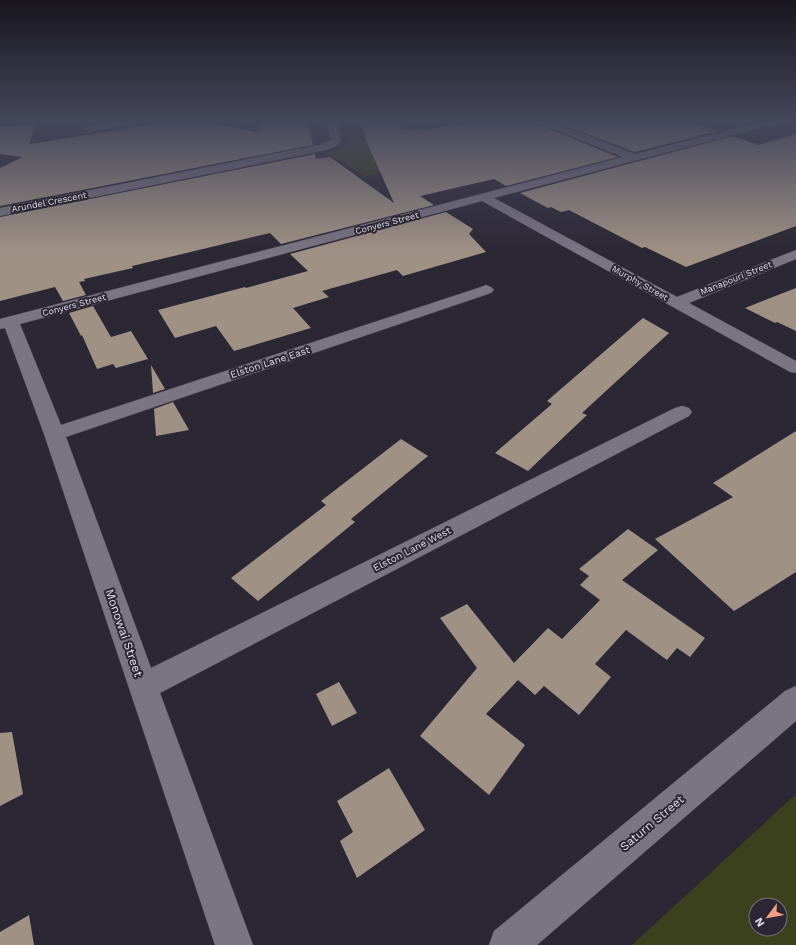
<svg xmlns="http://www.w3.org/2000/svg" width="796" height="945" viewBox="0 0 796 945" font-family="'Work Sans',sans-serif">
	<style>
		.green { fill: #3b401d; fill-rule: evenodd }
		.building { fill: #a09185 }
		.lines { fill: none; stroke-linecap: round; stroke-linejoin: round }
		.minor-casing { stroke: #4a4550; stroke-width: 1 }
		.minor { fill: #7a7483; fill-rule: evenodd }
		.labels { text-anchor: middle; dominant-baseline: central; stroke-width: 4; stroke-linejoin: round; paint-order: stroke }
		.far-street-label { font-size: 9px; fill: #e0dde6; stroke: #2c2734 }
		.street-label { font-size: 10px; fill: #e0dde6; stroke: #2c2734 }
		.near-street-label { font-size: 12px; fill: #e0dde6; stroke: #2c2734 }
	</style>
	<rect width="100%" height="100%" fill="#2c2734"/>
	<g class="green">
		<path d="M458,132L550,135L366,176L326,153L341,149L353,140Z"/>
		<path d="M796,794V945H632ZM756,905H780V929H756Z"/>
	</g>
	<g class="building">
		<path d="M176,121H198L257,132L264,121H284L283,124L307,122L308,129H310L313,145L0,206V168L23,157L0,154V127L36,124L29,144Z"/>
		<path d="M360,121H398L402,130L424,129L425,130L481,121H535L537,124L618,157L506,186L494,179L420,196L434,205L281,244L270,233L132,266L133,268L84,279L85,281L79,282L86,295L63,301L55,287L0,301V217L315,154L316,159L330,157L394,203L365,138Z"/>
		<path d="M553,121H687L718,131L635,152Z"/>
		<path d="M796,134V226L686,267L645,247L642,248L569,210L561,212L551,207L548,208L520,193L733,136L758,145Z"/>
		<path d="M446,212L473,229L469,234L486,252L403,276L397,270L322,291L329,297L293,308L311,328L234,351L216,326L175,338L158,310L245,287L246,288L308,271L290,254Z"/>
		<path d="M796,288V331L777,322L775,323L745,308Z"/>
		<path d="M93,306L111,337L131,331L148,359L116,368L113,364L97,369L82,335L81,336L69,313Z"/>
		<path d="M643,318L669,333L582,413L587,415L528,471L495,453L552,404L547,401Z"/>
		<path d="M151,365L165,389L153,393Z"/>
		<path d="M173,402L189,430L156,436L154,409Z"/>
		<path d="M796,431V572L734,611L655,539L733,497L713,483Z"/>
		<path d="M401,439L428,456L351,519L355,522L258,601L231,578L326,505L321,501Z"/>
		<path d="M628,529L658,550L622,580L705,638L690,657L677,648L667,660L626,630L595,664L611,677L579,715L544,686L535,695L518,680L486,714L525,745L489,795L420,736L477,668L440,618L467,604L514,663L548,628L562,639L600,600L580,585L589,576L579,569Z"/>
		<path d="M339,682L357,713L332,726L316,694Z"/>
		<path d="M12,732L23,794L0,806V733Z"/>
		<path d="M389,768L425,830L357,878L340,841L353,832L337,801Z"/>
		<path d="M29,915L34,945H0V932Z"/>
	</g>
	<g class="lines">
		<defs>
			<g id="minor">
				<path d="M117,121H138L133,124L89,132L84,129L89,126Z"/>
				<path d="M326,121H336L341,140L337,146L326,150L0,216V208L319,145L331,140Z"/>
				<path d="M536,121H549L635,154L764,121H780L778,123L494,198L677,297L796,250V259L689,303L796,361V373L790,372L482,201L20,324L61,425L481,287L486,285L491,287L494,290L491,293L66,437L151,668L675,408L682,406L689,408L692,412L689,416L160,693L253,945H215L44,434L5,328L0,329V319L623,157L538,123Z"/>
				<path d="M796,686V721L537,945H489L494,931L785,691Z"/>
			</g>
		</defs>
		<use href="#minor" class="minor-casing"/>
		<use href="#minor" class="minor"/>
	</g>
	<linearGradient id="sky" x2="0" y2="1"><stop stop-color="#18151d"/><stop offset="0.48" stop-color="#45475c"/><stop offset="1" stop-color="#45475c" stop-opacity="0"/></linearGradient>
	<rect width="796" height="253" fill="url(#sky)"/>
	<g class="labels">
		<g class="far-street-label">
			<text transform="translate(49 202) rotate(-11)">Arundel Crescent</text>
			<text transform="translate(387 223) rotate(-15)">Conyers Street</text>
			<text transform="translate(736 278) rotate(-22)">Manapouri Street</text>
			<text transform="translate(640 283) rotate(29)">Murphy Street</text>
			<text transform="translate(74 305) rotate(-15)">Conyers Street</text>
		</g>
		<g class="street-label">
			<text transform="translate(270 362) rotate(-18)">Elston Lane East</text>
			<text transform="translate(412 549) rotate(-27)">Elston Lane West</text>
		</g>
		<g class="near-street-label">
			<text transform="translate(124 633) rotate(71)">Monowai Street</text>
			<text transform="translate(652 823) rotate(-40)">Saturn Street</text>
		</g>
	</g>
	<g transform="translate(768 917) rotate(238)"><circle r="19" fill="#2c2734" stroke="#74707b"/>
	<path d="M0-3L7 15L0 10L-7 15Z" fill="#f2a07f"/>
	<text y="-6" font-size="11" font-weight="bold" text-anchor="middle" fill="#e0dde6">N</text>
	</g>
</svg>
